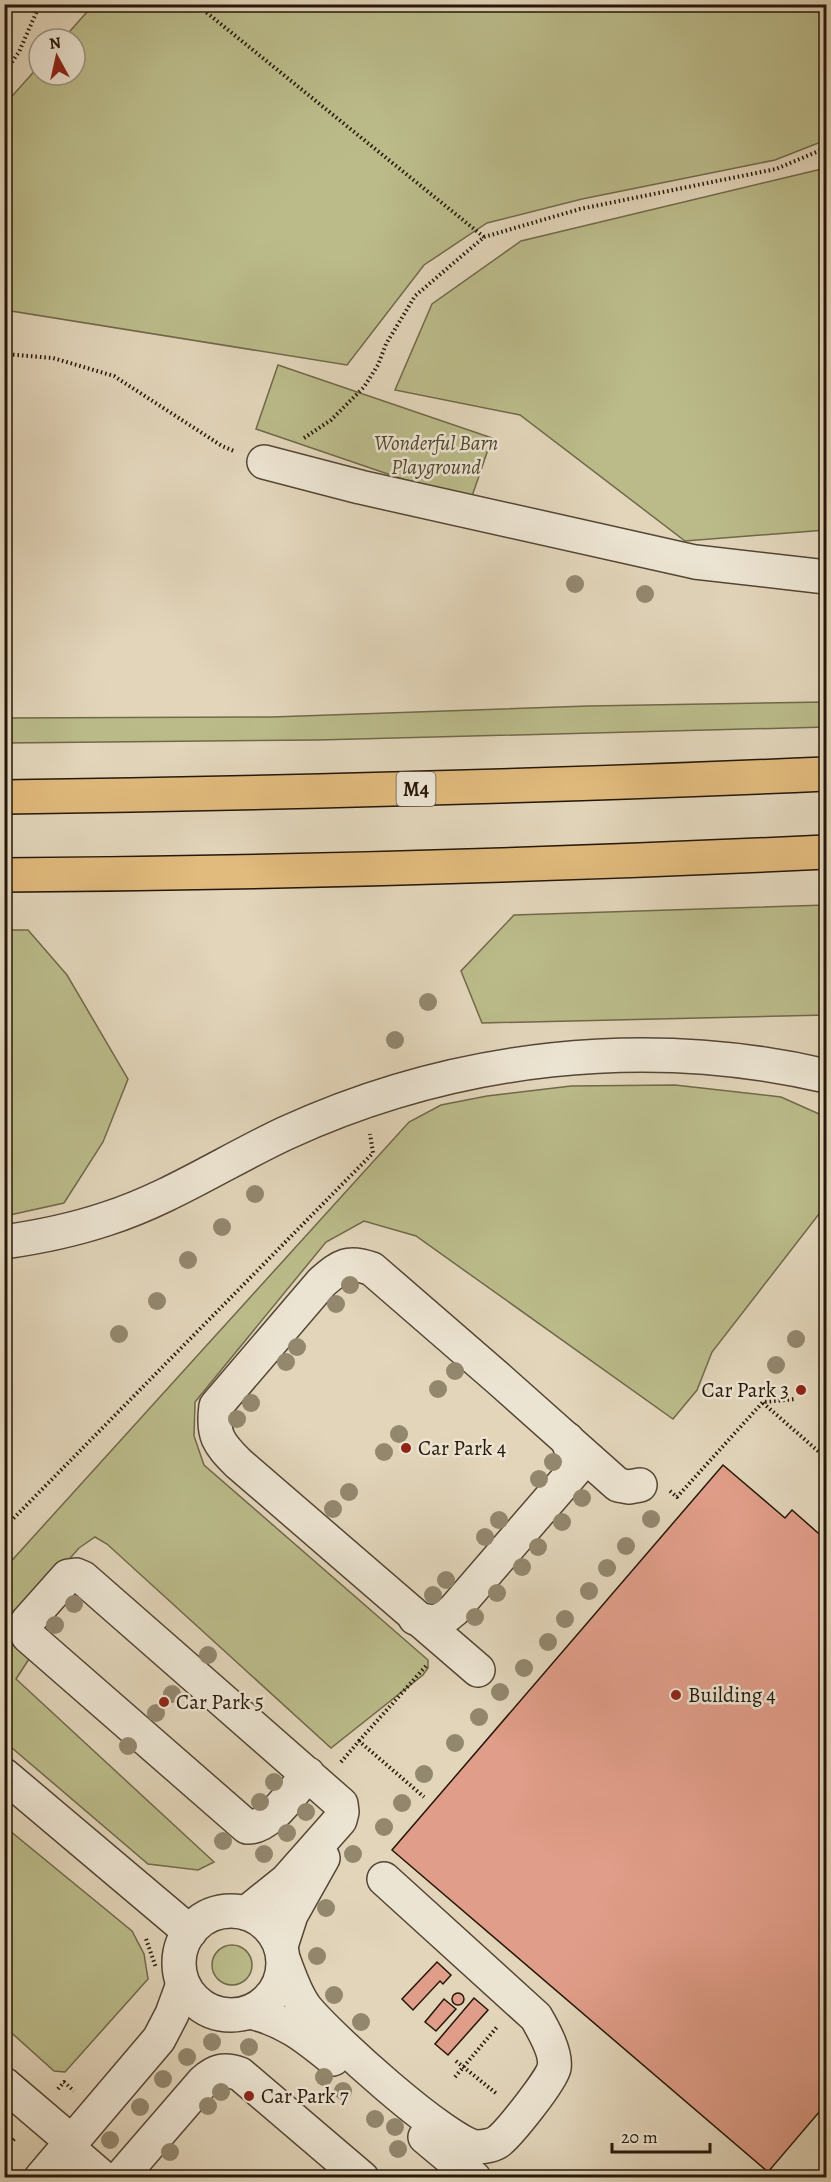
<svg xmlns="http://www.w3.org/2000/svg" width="831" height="2182" viewBox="0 0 831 2182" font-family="Alegreya,serif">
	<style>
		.green { fill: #bbbb8a; stroke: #70694a; stroke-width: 1.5 }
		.building { fill: #e09d89; stroke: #251709; stroke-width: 1.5 }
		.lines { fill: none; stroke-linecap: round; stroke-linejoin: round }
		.minor-casing { stroke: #544635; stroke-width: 36 }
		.highway-casing { stroke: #251709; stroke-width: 36 }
		.path { stroke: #251709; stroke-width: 4; stroke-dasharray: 1.5 3; stroke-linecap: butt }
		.minor { stroke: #ece4d2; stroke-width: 33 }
		.highway { stroke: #e1ba7d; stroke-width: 33 }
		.tree { fill: #93876e }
		.poi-dot { fill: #8f2418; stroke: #ece4d2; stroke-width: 2 }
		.labels { text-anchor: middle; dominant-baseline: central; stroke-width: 5; stroke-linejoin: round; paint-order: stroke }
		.shield { fill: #ece4d2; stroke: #615445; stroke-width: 1.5 }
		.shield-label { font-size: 20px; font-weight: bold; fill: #251709 }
		.park-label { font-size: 21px; font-style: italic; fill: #524830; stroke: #ece4d2 }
		.poi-label { font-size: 21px; fill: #251709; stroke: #ece4d2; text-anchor: start }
	</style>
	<rect width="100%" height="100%" fill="#e2d5ba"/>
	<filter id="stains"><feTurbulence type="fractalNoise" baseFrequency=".00333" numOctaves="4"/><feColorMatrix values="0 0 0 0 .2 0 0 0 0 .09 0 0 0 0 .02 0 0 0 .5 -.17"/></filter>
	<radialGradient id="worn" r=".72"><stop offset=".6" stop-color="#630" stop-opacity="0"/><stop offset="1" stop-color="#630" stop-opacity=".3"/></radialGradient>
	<g class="green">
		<path d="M94,4L826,5V140L775,160L582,199L487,223L424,265L347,365L5,310V104L39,66V75H75V39H63Z"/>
		<path d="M826,168V530L685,541L520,415L395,390L432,304L521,241Z"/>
		<path d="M278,365L492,438L470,502L256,429Z"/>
		<path d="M826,702V727L318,740L5,743V718L272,717L588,706Z"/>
		<path d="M826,905V1015L482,1023L461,971L514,915Z"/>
		<path d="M4,930H28L67,975L128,1079L103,1142L64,1203L5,1216Z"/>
		<path d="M675,1085L781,1097L826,1117V1205L712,1352L697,1390L673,1419L416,1236L364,1221L326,1242L195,1402L194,1436L204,1465L428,1660V1668L423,1675L331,1748L107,1544L95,1537L79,1548L5,1632V1568L409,1122L441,1105L487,1096L571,1086Z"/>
		<path d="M4,1635L29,1659L16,1679L214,1862L198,1870L148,1864L5,1742Z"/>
		<path d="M4,1826L132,1931L144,1954L148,1979L65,2072L54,2071L5,2027Z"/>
		<circle cx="232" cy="1965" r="20"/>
	</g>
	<g class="building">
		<path d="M723,1465L785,1518L792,1510L826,1540V2104L768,2172L392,1850Z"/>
		<path d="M437,1962L451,1975L443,1984L440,1981L413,2010L402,1999Z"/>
		<circle cx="458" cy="1999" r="6"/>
		<path d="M474,1998L488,2010L448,2055L435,2044Z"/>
		<path d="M444,1999L456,2009L436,2031L425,2022Z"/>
	</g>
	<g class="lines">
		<defs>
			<g id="minor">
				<path d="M264,462L360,487L695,562L826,577"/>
				<path d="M4,1242C39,1237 73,1230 106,1219C169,1199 226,1161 286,1133C454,1056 646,1034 826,1076"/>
				<path d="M415,1618C434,1624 439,1623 454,1610L575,1470L576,1462L567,1439"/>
				<path d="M478,1670L238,1463C218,1443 212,1435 216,1406L322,1282C341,1266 347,1260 372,1269L500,1380L618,1485L629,1487L640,1485"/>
				<path d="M4,1775L190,1932"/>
				<circle cx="231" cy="1963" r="52"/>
				<path d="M246,1913L287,1880L340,1820L342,1812L341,1804L83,1578L76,1575L68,1576L27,1622L26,1629L28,1636L247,1827C269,1829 294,1790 308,1774"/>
				<path d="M281,1946L291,1915L323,1858"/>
				<path d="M284,1961C290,1977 295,1993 305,2007C326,2034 448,2145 477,2147C484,2147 494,2145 499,2141C510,2132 551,2081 554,2068C557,2054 543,2029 536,2017L384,1879"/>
				<path d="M250,2012C285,2020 306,2037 333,2059"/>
				<path d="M4,2084L72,2142"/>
				<path d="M425,2137L474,2178"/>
				<path d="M67,2147L103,2178"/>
				<path d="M41,2178L159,2039L172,2014L183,1984"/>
				<path d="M120,2178L203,2082C215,2071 224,2068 240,2074L362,2178"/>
			</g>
			<g id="highway">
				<path d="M4,797C279,793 553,786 826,774"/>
				<path d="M4,875C279,873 553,865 826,852"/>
			</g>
		</defs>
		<use href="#minor" class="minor-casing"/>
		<use href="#highway" class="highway-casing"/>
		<g class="path">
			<path d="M196,4L484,237"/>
			<path d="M4,73L19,52L40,4"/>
			<path d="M4,354L53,358L114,376L222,446L234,451"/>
			<path d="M304,438L331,420L364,387L378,365L386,344L415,296L484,237L580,209L776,169L826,148"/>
			<path d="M4,627H5"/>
			<path d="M763,1403L826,1458"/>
			<path d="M670,1491L677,1497L763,1402L796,1399"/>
			<path d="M4,1528L373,1153L370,1134"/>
			<path d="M359,1741L426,1666"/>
			<path d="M341,1762L359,1741L424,1797"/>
			<path d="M146,1939L156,1968"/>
			<path d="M456,2061L497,2094"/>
			<path d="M455,2077L497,2027"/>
			<path d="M58,2089L64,2082L74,2091"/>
			<path d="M4,2150L16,2137"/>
		</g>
		<use href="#minor" class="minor"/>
		<use href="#highway" class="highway"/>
	</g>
	<g class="tree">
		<circle cx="575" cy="584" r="9"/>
		<circle cx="645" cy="594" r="9"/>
		<circle cx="428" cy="1002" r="9"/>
		<circle cx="395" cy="1040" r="9"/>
		<circle cx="255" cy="1194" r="9"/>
		<circle cx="222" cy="1227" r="9"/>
		<circle cx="188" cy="1260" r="9"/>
		<circle cx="350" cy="1285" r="9"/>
		<circle cx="157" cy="1301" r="9"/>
		<circle cx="336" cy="1304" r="9"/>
		<circle cx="119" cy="1334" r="9"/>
		<circle cx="796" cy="1339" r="9"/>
		<circle cx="297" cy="1347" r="9"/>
		<circle cx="286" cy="1362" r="9"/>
		<circle cx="776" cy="1365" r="9"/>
		<circle cx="455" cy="1371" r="9"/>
		<circle cx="438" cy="1389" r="9"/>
		<circle cx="251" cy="1403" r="9"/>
		<circle cx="237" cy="1419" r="9"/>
		<circle cx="399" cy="1434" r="9"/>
		<circle cx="384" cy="1452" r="9"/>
		<circle cx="553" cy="1462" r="9"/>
		<circle cx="539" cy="1479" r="9"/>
		<circle cx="349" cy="1492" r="9"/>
		<circle cx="582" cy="1498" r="9"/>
		<circle cx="333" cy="1509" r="9"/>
		<circle cx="651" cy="1519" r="9"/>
		<circle cx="499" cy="1520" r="9"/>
		<circle cx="562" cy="1522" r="9"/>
		<circle cx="485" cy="1537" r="9"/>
		<circle cx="626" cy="1546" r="9"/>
		<circle cx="538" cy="1547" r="9"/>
		<circle cx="522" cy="1567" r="9"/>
		<circle cx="607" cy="1568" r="9"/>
		<circle cx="446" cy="1580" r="9"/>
		<circle cx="589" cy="1591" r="9"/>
		<circle cx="497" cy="1593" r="9"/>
		<circle cx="433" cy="1595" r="9"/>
		<circle cx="74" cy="1604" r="9"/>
		<circle cx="475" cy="1617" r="9"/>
		<circle cx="565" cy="1619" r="9"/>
		<circle cx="55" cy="1625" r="9"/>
		<circle cx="548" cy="1642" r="9"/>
		<circle cx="208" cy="1655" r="9"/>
		<circle cx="524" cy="1668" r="9"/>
		<circle cx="500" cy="1692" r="9"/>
		<circle cx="172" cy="1694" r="9"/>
		<circle cx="156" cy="1713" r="9"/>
		<circle cx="479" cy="1717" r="9"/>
		<circle cx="455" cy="1743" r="9"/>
		<circle cx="128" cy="1746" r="9"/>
		<circle cx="424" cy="1774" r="9"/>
		<circle cx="274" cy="1782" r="9"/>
		<circle cx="260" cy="1802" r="9"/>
		<circle cx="402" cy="1803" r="9"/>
		<circle cx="306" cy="1812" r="9"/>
		<circle cx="384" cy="1827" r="9"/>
		<circle cx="287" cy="1833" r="9"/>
		<circle cx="223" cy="1841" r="9"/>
		<circle cx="264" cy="1854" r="9"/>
		<circle cx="353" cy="1854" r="9"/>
		<circle cx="326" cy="1908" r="9"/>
		<circle cx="317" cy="1956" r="9"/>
		<circle cx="334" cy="1995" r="9"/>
		<circle cx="361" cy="2022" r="9"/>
		<circle cx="212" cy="2042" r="9"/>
		<circle cx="249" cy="2047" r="9"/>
		<circle cx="187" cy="2057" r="9"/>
		<circle cx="324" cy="2077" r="9"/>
		<circle cx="163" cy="2079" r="9"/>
		<circle cx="343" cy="2091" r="9"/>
		<circle cx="221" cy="2092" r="9"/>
		<circle cx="208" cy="2106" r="9"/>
		<circle cx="140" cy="2107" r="9"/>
		<circle cx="375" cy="2119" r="9"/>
		<circle cx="395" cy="2127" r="9"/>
		<circle cx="110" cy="2140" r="9"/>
		<circle cx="398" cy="2149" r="9"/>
		<circle cx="170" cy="2152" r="9"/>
	</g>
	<g class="poi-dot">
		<circle cx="801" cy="1390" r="6"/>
		<circle cx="406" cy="1448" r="6"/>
		<circle cx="676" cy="1695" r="6"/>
		<circle cx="164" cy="1702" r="6"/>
		<circle cx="249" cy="2096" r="6"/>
	</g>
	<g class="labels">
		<rect class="shield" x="396.5" y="772" width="39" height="34" rx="4.5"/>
		<g class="shield-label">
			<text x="416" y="789">M4</text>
		</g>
		<g class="park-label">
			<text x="436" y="443">Wonderful Barn<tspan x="436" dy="24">Playground</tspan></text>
		</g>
		<g class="poi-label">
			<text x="789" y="1390" text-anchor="end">Car Park 3</text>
			<text x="418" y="1448">Car Park 4</text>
			<text x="688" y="1695">Building 4</text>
			<text x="176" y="1702">Car Park 5</text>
			<text x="261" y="2096">Car Park 7</text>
		</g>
	</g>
	<rect width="831" height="2182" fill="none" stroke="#e2d5ba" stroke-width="24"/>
	<rect x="6" y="6" width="819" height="2170" fill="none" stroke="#251709" stroke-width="3"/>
	<rect x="12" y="12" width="807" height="2158" fill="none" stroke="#251709" stroke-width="1.5"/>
	<g transform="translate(57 57) rotate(352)"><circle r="28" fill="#ece4d2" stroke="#9c9282" stroke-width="1.5"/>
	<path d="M0-4.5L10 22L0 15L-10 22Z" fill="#8f2418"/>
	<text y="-9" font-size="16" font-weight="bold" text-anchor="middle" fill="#251709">N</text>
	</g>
	<path d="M612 2143v9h98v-9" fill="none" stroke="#251709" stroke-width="3"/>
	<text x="621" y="2143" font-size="18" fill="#251709" stroke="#ece4d2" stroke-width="4.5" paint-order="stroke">20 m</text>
	<rect width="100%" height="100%" filter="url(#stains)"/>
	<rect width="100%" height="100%" fill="url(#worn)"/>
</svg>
